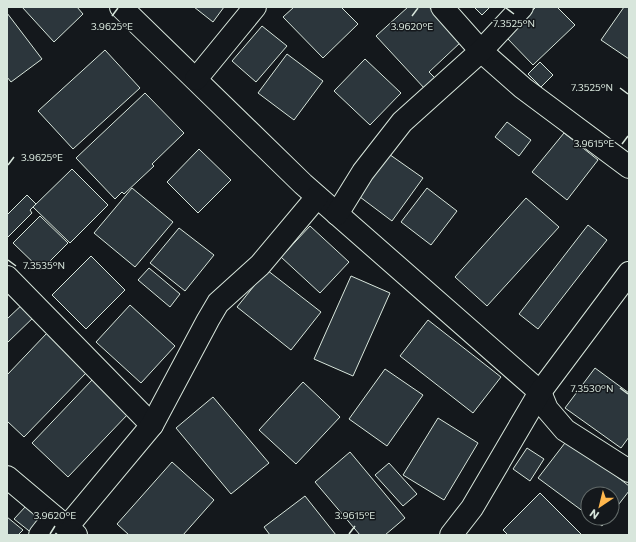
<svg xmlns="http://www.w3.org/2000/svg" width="636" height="542" viewBox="0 0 636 542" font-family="Commissioner,sans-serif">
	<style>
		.building { fill: #2c363c; stroke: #d8e6dc }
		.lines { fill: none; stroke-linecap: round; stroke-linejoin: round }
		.street-casing { stroke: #d8e6dc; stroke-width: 24 }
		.street { stroke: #14181c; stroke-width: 22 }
		.ticks { fill: none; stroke: #d8e6dc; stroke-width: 1.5 }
		.ticks-label { font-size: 10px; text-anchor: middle; fill: #d8e6dc; stroke: #14181c; stroke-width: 3; stroke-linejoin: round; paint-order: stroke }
	</style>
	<rect width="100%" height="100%" fill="#14181c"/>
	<g class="building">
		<path d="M22,7H77L83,14L54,42Z"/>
		<path d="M194,7H224L213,22Z"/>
		<path d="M294,7H341L358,24L323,58L283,17Z"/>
		<path d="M408,7H429L461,42L429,72L436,79L425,89L376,36Z"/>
		<path d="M474,7H490L482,15Z"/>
		<path d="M536,7H557L575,25L533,65L506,37Z"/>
		<path d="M624,7H629V59L601,40Z"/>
		<path d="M7,13L42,59L11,82L7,77Z"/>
		<path d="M262,26L287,46L256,82L232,61Z"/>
		<path d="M105,50L140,88L73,149L38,111Z"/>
		<path d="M287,54L323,81L294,120L258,93Z"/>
		<path d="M365,59L401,93L370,125L334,91Z"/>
		<path d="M540,62L553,75L541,87L528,74Z"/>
		<path d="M145,93L184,133L152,164L154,166L124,194L122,192L115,199L76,158Z"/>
		<path d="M507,122L531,140L519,156L495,137Z"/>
		<path d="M564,133L598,160L567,200L532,172Z"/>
		<path d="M199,149L231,180L198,213L167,182Z"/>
		<path d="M386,152L423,178L392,221L356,194Z"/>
		<path d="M72,169L108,205L70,243L33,207Z"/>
		<path d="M132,188L173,222L135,267L94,233Z"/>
		<path d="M427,188L457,211L431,245L401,222Z"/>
		<path d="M27,195L36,204L30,210L32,213L7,238V215Z"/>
		<path d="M526,198L559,227L487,306L455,277Z"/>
		<path d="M40,216L68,243L41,270L13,243Z"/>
		<path d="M588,225L607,240L538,329L519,314Z"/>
		<path d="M310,226L349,262L320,293L281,257Z"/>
		<path d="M179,228L214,255L185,291L150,263Z"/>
		<path d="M91,256L125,290L86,329L52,295Z"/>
		<path d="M149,268L180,294L170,307L138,280Z"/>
		<path d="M267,270L321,312L291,350L237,307Z"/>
		<path d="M351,276L390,293L353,376L314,359Z"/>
		<path d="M26,301L38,313L7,343V319Z"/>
		<path d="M130,305L175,346L141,383L96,342Z"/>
		<path d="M428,320L501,377L473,413L400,356Z"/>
		<path d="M47,333L87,372L24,437L7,421V375Z"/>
		<path d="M595,368L629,393V437L621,448L565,408Z"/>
		<path d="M385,369L423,395L387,446L349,419Z"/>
		<path d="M92,380L128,414L68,477L32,443Z"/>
		<path d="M303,382L340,417L296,464L259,430Z"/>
		<path d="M213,397L269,463L231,494L176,428Z"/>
		<path d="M438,418L478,443L444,500L403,475Z"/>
		<path d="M568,439L629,486V491L612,513V494H588V515L538,478Z"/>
		<path d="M527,448L544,459L530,481L513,469Z"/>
		<path d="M350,452L405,518L385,535H360L315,482Z"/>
		<path d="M172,462L214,500L183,535H129L117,524Z"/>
		<path d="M389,463L417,494L403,506L375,475Z"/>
		<path d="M540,493L582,535H508L503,530Z"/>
		<path d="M305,496L336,535H270L264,527Z"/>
		<path d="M26,506L44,521L33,534L14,519Z"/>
		<path d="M7,517L23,530L18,535H7Z"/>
		<path d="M592,518H608L602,526Z"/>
	</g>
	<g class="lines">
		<defs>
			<g id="street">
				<path d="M121,7L303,184L540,392L547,409L565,430L629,471"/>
				<path d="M442,7L481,51L523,88L629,167"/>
				<path d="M196,79L255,7"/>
				<path d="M337,214L363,172L402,122L481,51L522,7"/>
				<path d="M7,277L152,425"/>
				<path d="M7,477L76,535"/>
				<path d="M67,527L152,425L208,320L218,303L260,265L317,197"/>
				<path d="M40,535L54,517"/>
				<path d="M451,535L472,508L540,392L629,273"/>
			</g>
		</defs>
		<use href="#street" class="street-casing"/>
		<use href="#street" class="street"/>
	</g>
	<path class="ticks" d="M506,8L514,14M112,16L118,8M412,16L418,8M620,88L628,94M622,144L628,136M8,165L14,157M8,260L16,266M620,388L628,394M50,534L55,526M349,534L355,526"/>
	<g class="ticks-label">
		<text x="514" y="27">7.3525°N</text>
		<text x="112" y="30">3.9625°E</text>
		<text x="412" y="30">3.9620°E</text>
		<text x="592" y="91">7.3525°N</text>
		<text x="594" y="147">3.9615°E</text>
		<text x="42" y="161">3.9625°E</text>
		<text x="44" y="269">7.3535°N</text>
		<text x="592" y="392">7.3530°N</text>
		<text x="55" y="519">3.9620°E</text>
		<text x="355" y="519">3.9615°E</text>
	</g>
	<rect width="636" height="542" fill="none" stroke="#d8e6dc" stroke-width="16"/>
	<g transform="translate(600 506) rotate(215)"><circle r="19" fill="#14181c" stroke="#626a69"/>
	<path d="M0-3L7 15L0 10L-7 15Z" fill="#ffb74d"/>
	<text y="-6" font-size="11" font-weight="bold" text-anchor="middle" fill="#d8e6dc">N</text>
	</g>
</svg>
